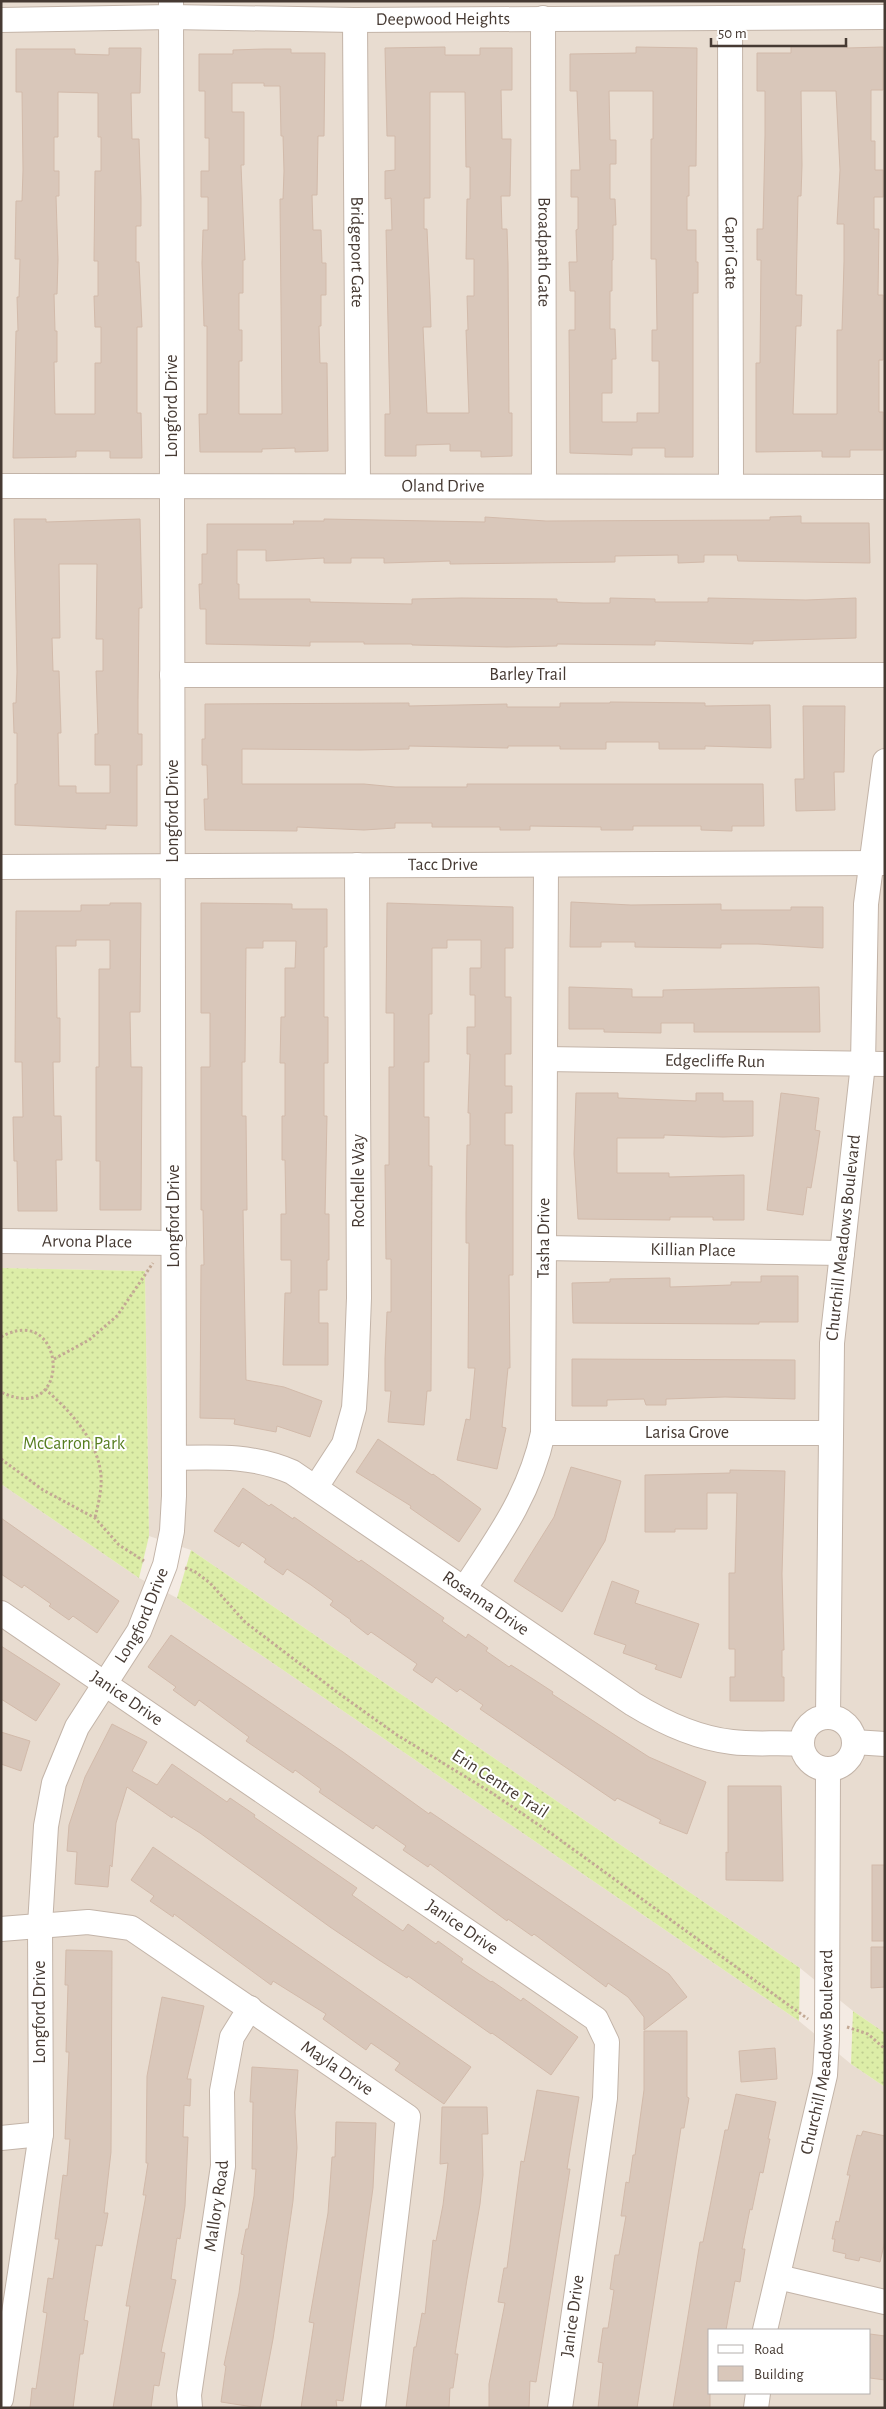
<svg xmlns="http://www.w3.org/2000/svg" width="886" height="2409" viewBox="0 0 886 2409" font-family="'Alegreya Sans',sans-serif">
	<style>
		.residential { fill: #e8dcd0; fill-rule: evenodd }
		.grass { fill: url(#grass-dots) }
		.building { fill: #d9c7ba; stroke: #d2baaa; fill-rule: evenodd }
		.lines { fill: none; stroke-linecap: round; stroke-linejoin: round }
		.minor-casing { stroke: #c3b4a8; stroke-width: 26 }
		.path { stroke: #c3a994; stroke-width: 3; stroke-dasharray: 2.5 2.5; stroke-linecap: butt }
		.minor { stroke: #fff; stroke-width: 24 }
		.labels { text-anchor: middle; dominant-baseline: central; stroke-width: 4; stroke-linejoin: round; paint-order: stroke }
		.street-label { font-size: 18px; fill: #463a33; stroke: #fff }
		.park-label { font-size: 18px; fill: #577e20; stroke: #fff }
	</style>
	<defs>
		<pattern id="grass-dots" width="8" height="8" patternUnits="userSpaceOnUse" patternTransform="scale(1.25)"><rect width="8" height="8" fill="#dceda7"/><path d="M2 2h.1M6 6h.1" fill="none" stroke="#becc90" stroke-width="1.8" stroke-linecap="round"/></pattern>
	</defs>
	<rect width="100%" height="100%" fill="#f4ebe3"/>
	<g class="residential">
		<path d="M1,1H885V2033L853,2011L800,1968L191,1550L149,1536L145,1271L1,1268Z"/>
		<path d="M1,1484L139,1578L177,1598L799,2021L851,2064L885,2087V2408H1ZM710,2330H870V2393H710Z"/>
	</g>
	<g class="grass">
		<path d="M1,1268L145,1271L149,1536L139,1578L1,1484Z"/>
		<path d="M191,1550L800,1968L799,2021L177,1598Z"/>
		<path d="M853,2011L885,2033V2087L851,2064Z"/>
	</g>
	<g class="building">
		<path d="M847,45V48L883,47V90H871V141H875V170H883V197H874V229H879L878,295H883V360H879V412H883V450H850V457H822V451L756,452V363H760L761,260H757V229H763L765,136V91H757V53H791V46ZM801,91H836L840,170L837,224H844V262L842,330H837V414H793L796,326H801L802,295H796L798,196H801L802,165Z"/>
		<path d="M445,47V55H480V48H512V90H501L502,139H511L510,196H501L502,229H507L508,263L509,413H512V456L481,457V451H450V444L416,445V456H385V414H390L386,230H392L391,198L385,199V171L395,170V136H387L385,48ZM430,92H465L466,167H470V199H467L466,259H474V296H467L468,330H466L469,413H427L423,327H431L430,295L427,229H424V198H430Z"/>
		<path d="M636,47L697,48L696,166H689V196H687V230H696V262H698V293H693V457H665V448H632V455L570,453L569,330H575V291H570L569,262H577L576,230L578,229V197H571V170H580L577,91H570V54L636,53ZM609,91H653V139H651V259H656L657,330H652V361H659V413H637V422H602V393H612V359H616L615,329H610V291H612V260H613V225H616L615,199H610V164H616V140H610Z"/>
		<path d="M109,48H141L140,93H131L132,139H139L141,199V226H136V262H139L142,327H137V413H141L142,458H110V451H76V457L13,458L16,331H18L17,297H19L20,259H15L16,201H22L23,170L22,92H16V49H75V54L109,55ZM58,92L98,93V137H101V171H95L94,261H98V296H94L95,327H101V363H95V414H55L54,362H57V331H55L54,294H57L58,259L56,196H59V171H54V137H58Z"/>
		<path d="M264,49H291V53H325L324,136H318L317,195H312L313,230H321L322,263H326V295H321V326H319L320,363H327L328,451L295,452V448L262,449V452H200L199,414H207V326H204L202,263L203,230H208V197H201V171H209V138H205V91H199V54H233V50ZM232,83H264V86H280L281,136H283L284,171L283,199H280L282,414H239V361H242V330H239V293H243V260H245L241,165H244V112H232Z"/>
		<path d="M801,516V523H869L870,563L738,561L737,555H704V562L678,563V555L615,556V562L450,564V561L384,563V558H351V563H324V558L266,561V550H237V584H239V599H310V602L359,603L412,604V599L462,598L557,599V602L583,603H610V598L655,599V602H708V598L806,600L856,598V638L753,641V644L655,641V645L557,644V646L507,647L412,645V644H364V642H310V646L206,644V609H200L199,584H202V554H207V524H294L293,521H324V519L485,522V517L546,521L770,520V517Z"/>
		<path d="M14,519H46V522L140,519L142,608H139L138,699V734H142V765H137V826L106,825V829L15,825V784H17V733H14L13,703H16L17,672ZM59,564H97L96,639H103V671H96L98,734H95V765H110V793H76V786H59L58,733H61L59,671H53L52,638H60Z"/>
		<path d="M610,702L705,703V706L770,705L771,748L705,746V749H659V742H606V749H560V746H508V748L409,746V749L360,750L242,749V784H364L395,787H467V784H763L764,826H732V831L701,830V826H633V830H601V827L530,826V830H500V827H432V823H395V828L364,830L297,827V831L205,830L204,799H208L207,765H202V739H205V704L409,703V706L507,704V707H560V703H610Z"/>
		<path d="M803,706H845L844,772H834L835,810L796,811L795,779H804Z"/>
		<path d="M571,902L631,905L721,904V910H791V907H823V948L758,944H721V948L635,947V942H601V947H570Z"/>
		<path d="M110,903H141L140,1012H130L131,1067H142L141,1210H100V1161H96V1067H99V969H110V940H76V946H56L57,1018H60V1062H53L54,1116H61L62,1160H56L57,1211H18L17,1161H14L13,1117H23L22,1062H15L16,911H81V905H110Z"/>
		<path d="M201,903L292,904V909H327V947H324V1017H328V1063H324V1116H327L325,1214H329V1260H327V1290H319V1323H328V1365H283L285,1293H291V1260H281V1214H286L285,1160H282V1116H285V1063H280L281,1017H285V968H295L296,941H263V948H246L245,1062H242V1116H246L247,1210H243L246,1380L284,1387L322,1401L310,1437L277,1426L276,1432L234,1424L235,1419L200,1418L201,1265H204L203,1210H201V1067H210V1013H201Z"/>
		<path d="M387,903L513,907V948H505V997H511V1054H505V1086H512V1113H505V1145H513V1275H509L510,1368H508L502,1427L506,1428L497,1469L457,1460L466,1419L470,1420L475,1368H468L469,1243H466V1214L467,1145H470V1113H468L470,1054H467V1027H475V995H470V968H481V940H447V948H432V1014H429V1062H424V1117H429V1166H432L431,1391H427L424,1425L388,1422L391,1391H385V1359L387,1312H391V1259H386L385,1165H389V1067H394V1013H386Z"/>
		<path d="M569,987L632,989V997H663V990L819,987L820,1032H694V1023H661V1033L604,1032V1029H569Z"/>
		<path d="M576,1093H618V1098L696,1101V1093H723V1101H753V1136L723,1137L664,1135V1138H617V1173H669V1177L744,1175V1220H713V1217H670V1220L578,1219L574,1154Z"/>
		<path d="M781,1093L819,1098L815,1130L820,1131L816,1158L811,1188L807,1187L803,1215L767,1210Z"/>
		<path d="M761,1276H798V1322H759V1324L573,1323L572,1283L610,1282V1279L670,1278V1287L702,1286L731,1285V1282H761Z"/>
		<path d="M572,1359L795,1360V1399L725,1397L666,1399V1405H646L644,1399L607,1400V1406H572Z"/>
		<path d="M378,1439L432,1475L433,1474L481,1509L459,1542L410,1508L411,1506L356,1472Z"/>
		<path d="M571,1467L621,1481L605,1541L562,1612L514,1581L554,1517Z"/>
		<path d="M730,1470L785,1471L782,1574L784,1650H782V1677H784V1701H730V1677H735V1649H729V1573H735L737,1493H707V1529H675V1532H645V1475L730,1473Z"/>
		<path d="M243,1488L269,1506L271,1504L293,1519L294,1517L359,1562L361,1560L444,1618L442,1621L466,1638L468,1634L488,1648L486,1651L509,1667L511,1665L533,1679L553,1692L552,1694L621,1739L649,1757L706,1782L687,1834L659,1823L661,1820L617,1798L615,1801L480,1709L483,1705L460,1689L457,1692L436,1677L432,1683L413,1670L417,1664L371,1632L368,1635L350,1621L351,1620L330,1605L333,1601L311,1585L287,1569L283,1575L264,1562L266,1559L242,1542L239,1547L214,1531Z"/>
		<path d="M1,1518L119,1601L97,1633L73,1616L69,1620L49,1606L51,1604L24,1585L22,1588L1,1574Z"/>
		<path d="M612,1581L639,1591L635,1603L699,1624L681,1678L655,1669L657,1665L623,1653L626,1645L594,1634Z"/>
		<path d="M171,1635L343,1752L429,1814L430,1812L669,1974L687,1997L644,2030V2017L628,1997L608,1983L606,1987L534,1934L532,1936L508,1919L507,1921L430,1864L428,1867L403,1850L406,1846L376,1825L373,1829L319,1792L321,1789L295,1770L293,1773L246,1741L249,1737L199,1700L195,1706L173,1690L176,1687L148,1667Z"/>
		<path d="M1,1646L60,1684L36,1721L1,1699Z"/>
		<path d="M112,1724L147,1742L132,1771L157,1785L172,1764L227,1802L230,1798L255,1815L254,1817L357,1888L352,1895L403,1931L408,1924L436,1944L438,1941L463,1959L461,1962L491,1982L492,1981L521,2001L523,1998L578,2037L551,2075L492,2033L491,2034L408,1976L407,1978L379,1960L330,1927L200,1833L173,1816L172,1818L127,1787L116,1823L112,1867L110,1865L108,1887L75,1884L77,1852L67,1851L69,1825L85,1777Z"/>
		<path d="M1,1732L30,1741L21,1771L1,1764Z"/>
		<path d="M728,1786H781L783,1881L726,1880V1852L728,1853Z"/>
		<path d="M153,1847L471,2067L444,2104L395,2070L400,2063L371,2043L366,2050L323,2019L326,2014L273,1981L271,1985L174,1914L173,1917L150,1901L154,1896L131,1880Z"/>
		<rect x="872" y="1865" width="13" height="76"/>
		<path d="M871,1947H885V1987L871,1988Z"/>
		<path d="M66,1950L112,1951L111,2152L104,2213H108L102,2246L96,2245L84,2320L88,2321L83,2354H80L73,2408H30L32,2388L36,2389L47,2313L43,2312L48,2278L53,2279L59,2239H55L63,2175L67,2176L70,2139H65L69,2052H66L68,1985H65Z"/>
		<path d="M162,1997L204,2006L187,2079H191L190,2106L184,2105L183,2137H188L185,2206L180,2239L177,2238L171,2279L176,2280L161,2352L165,2353L159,2386L154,2385L151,2408H113L130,2306H126L146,2195H143L148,2163H146L147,2076Z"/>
		<path d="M644,2031H687V2097L689,2098L684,2128H681L637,2408H598L603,2363L598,2362L603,2328H608L614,2290L610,2289L615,2255H619L626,2216H621L626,2182L629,2183L633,2155H635L644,2090Z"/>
		<path d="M775,2048L777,2079L741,2082L739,2051Z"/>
		<path d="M252,2067L298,2070L295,2112L297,2148L293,2201L273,2339L260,2408L221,2402L226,2366L224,2365L239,2293L244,2255L241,2254L246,2229H248L254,2196L256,2169H252L253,2102H250Z"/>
		<path d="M537,2090L579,2097L567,2169H570L536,2382L530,2381L529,2408H489V2384L505,2303L498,2302L504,2268H507L521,2161L524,2162Z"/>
		<path d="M736,2094L776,2102L768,2139H770L763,2173L760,2172L752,2210L750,2209L742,2249H745L740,2282L735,2281L726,2330H710V2408H673L700,2242H703L725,2130H728Z"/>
		<path d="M442,2107H487L488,2134H482L483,2175L480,2204L467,2279L455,2354H458L453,2388H450L449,2408H406L414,2347H416L422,2313L425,2314L433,2240L436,2241L443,2205L448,2163L440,2164Z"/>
		<path d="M336,2122L376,2123L373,2188L343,2401L336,2400L337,2408H301L314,2323L309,2322L328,2213L332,2157H335Z"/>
		<path d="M863,2131L885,2136V2241L880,2262L860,2257L859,2261L845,2258L846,2254L833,2251L835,2239H832L836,2221L839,2222L850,2175H847L851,2158L857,2135L861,2136Z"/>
		<path d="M870,2334L885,2336V2380L870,2378Z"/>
	</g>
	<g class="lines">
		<defs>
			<g id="minor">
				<path id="s1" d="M543,18L544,486"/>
				<path id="s2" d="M730,19L731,486"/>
				<path id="s3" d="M1,20L171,17L355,20L885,17"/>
				<path id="s4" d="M355,20L358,486"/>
				<path id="s5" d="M1,486L885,487"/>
				<path id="s6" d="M172,675H885"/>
				<path id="s7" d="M1,867L885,863"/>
				<path id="s8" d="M545,1059L885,1064"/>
				<path id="s9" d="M1,1241L174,1243"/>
				<path id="s10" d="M544,1248L842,1253"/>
				<path id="s11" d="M543,1433H831"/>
				<path id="s12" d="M174,1458C216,1457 253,1455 292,1472L633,1704C664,1723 696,1738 732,1742C755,1745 778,1742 801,1744"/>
				<path d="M316,1487L344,1444L354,1408L356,1376L359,1298L357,865"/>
				<path id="s13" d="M464,1589C498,1538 530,1494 543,1433L546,866"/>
				<path id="s14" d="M1,1613L596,2019L607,2042L605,2098L560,2408"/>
				<path id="s15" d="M828,1717L832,1343L863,1064L866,904L885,761"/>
				<circle cx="828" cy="1743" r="26"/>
				<path d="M854,1742L885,1744"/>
				<path id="s16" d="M1,1929L88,1922L131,1928L408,2117L373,2408"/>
				<path d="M1,2138L41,2134"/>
				<path d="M778,2277L885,2302"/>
				<path id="s17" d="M765,2330L825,2075L827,2040L828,1769"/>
				<path id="s18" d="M1,2399L41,2134L40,1925L46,1826L54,1783L77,1727L139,1631L165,1565L172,1531L174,1496L171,1"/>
				<path id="s19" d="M190,2408L189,2395L223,2166L222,2091L232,2037L250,2008"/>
				<path d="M756,2408L758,2393"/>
			</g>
		</defs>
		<use href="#minor" class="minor-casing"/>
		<g class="path">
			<path d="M1,1337C67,1300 74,1428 1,1392"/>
			<path d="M54,1359L89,1340L117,1316L153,1263"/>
			<path d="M45,1389C70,1411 98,1440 101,1476C102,1490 98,1505 95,1518"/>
			<path d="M1,1459L43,1490L95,1518L119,1545L144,1561"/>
			<path d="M185,1568L194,1571L210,1583L245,1622L341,1695L397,1735L492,1793L552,1834L808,2019"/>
			<path d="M847,2027L868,2034L885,2049"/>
		</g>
		<use href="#minor" class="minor"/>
	</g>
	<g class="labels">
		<g class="street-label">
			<text stroke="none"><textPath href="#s3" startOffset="442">Deepwood Heights</textPath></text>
			<text stroke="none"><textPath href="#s1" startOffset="234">Broadpath Gate</textPath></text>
			<text stroke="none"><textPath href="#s4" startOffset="232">Bridgeport Gate</textPath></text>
			<text stroke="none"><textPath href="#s2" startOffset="234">Capri Gate</textPath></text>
			<text transform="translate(172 406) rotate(-90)">Longford Drive</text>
			<text stroke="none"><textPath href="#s5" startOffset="442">Oland Drive</textPath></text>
			<text stroke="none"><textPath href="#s6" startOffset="356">Barley Trail</textPath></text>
			<text transform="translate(173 811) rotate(-90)">Longford Drive</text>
			<text stroke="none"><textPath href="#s7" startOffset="442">Tacc Drive</textPath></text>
			<text stroke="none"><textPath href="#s8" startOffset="170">Edgecliffe Run</textPath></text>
			<text transform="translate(359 1181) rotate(-90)">Rochelle Way</text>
			<text transform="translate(174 1216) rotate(-90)">Longford Drive</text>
			<text stroke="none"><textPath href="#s13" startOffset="371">Tasha Drive</textPath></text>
			<text stroke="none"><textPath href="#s15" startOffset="480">Churchill Meadows Boulevard</textPath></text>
			<text stroke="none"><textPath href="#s9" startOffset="86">Arvona Place</textPath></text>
			<text stroke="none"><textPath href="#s10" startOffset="149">Killian Place</textPath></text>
			<text stroke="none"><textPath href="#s11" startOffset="144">Larisa Grove</textPath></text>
			<text stroke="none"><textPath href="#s12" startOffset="354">Rosanna Drive</textPath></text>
			<text stroke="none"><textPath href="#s18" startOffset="810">Longford Drive</textPath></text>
			<text stroke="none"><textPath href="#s14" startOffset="152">Janice Drive</textPath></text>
			<text transform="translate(500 1784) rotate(33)">Erin Centre Trail</text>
			<text stroke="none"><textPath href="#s14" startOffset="558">Janice Drive</textPath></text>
			<text transform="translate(40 2012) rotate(-90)">Longford Drive</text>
			<text stroke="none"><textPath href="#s17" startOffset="284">Churchill Meadows Boulevard</textPath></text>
			<text stroke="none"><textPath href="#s16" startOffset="380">Mayla Drive</textPath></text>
			<text stroke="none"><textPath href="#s19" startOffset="204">Mallory Road</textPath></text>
			<text transform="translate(573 2316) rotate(-82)">Janice Drive</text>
		</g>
		<g class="park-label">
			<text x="74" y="1444">McCarron Park</text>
		</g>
	</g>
	<rect width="886" height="2409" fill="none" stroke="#463a33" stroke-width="5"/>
	<rect x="708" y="2329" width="162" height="65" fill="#ffffff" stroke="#b5b0ad"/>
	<rect x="718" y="2345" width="25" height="8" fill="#ffffff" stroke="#b5b0ad"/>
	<text x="754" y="2354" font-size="15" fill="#463a33">Road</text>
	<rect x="718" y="2366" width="25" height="15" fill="#d9c7ba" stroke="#b5b0ad"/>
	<text x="754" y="2379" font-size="15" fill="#463a33">Building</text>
	<path d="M711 38v8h135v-8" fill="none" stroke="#463a33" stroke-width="2.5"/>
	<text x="718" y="38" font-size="15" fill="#463a33" stroke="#ffffff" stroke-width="4" paint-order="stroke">50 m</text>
</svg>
